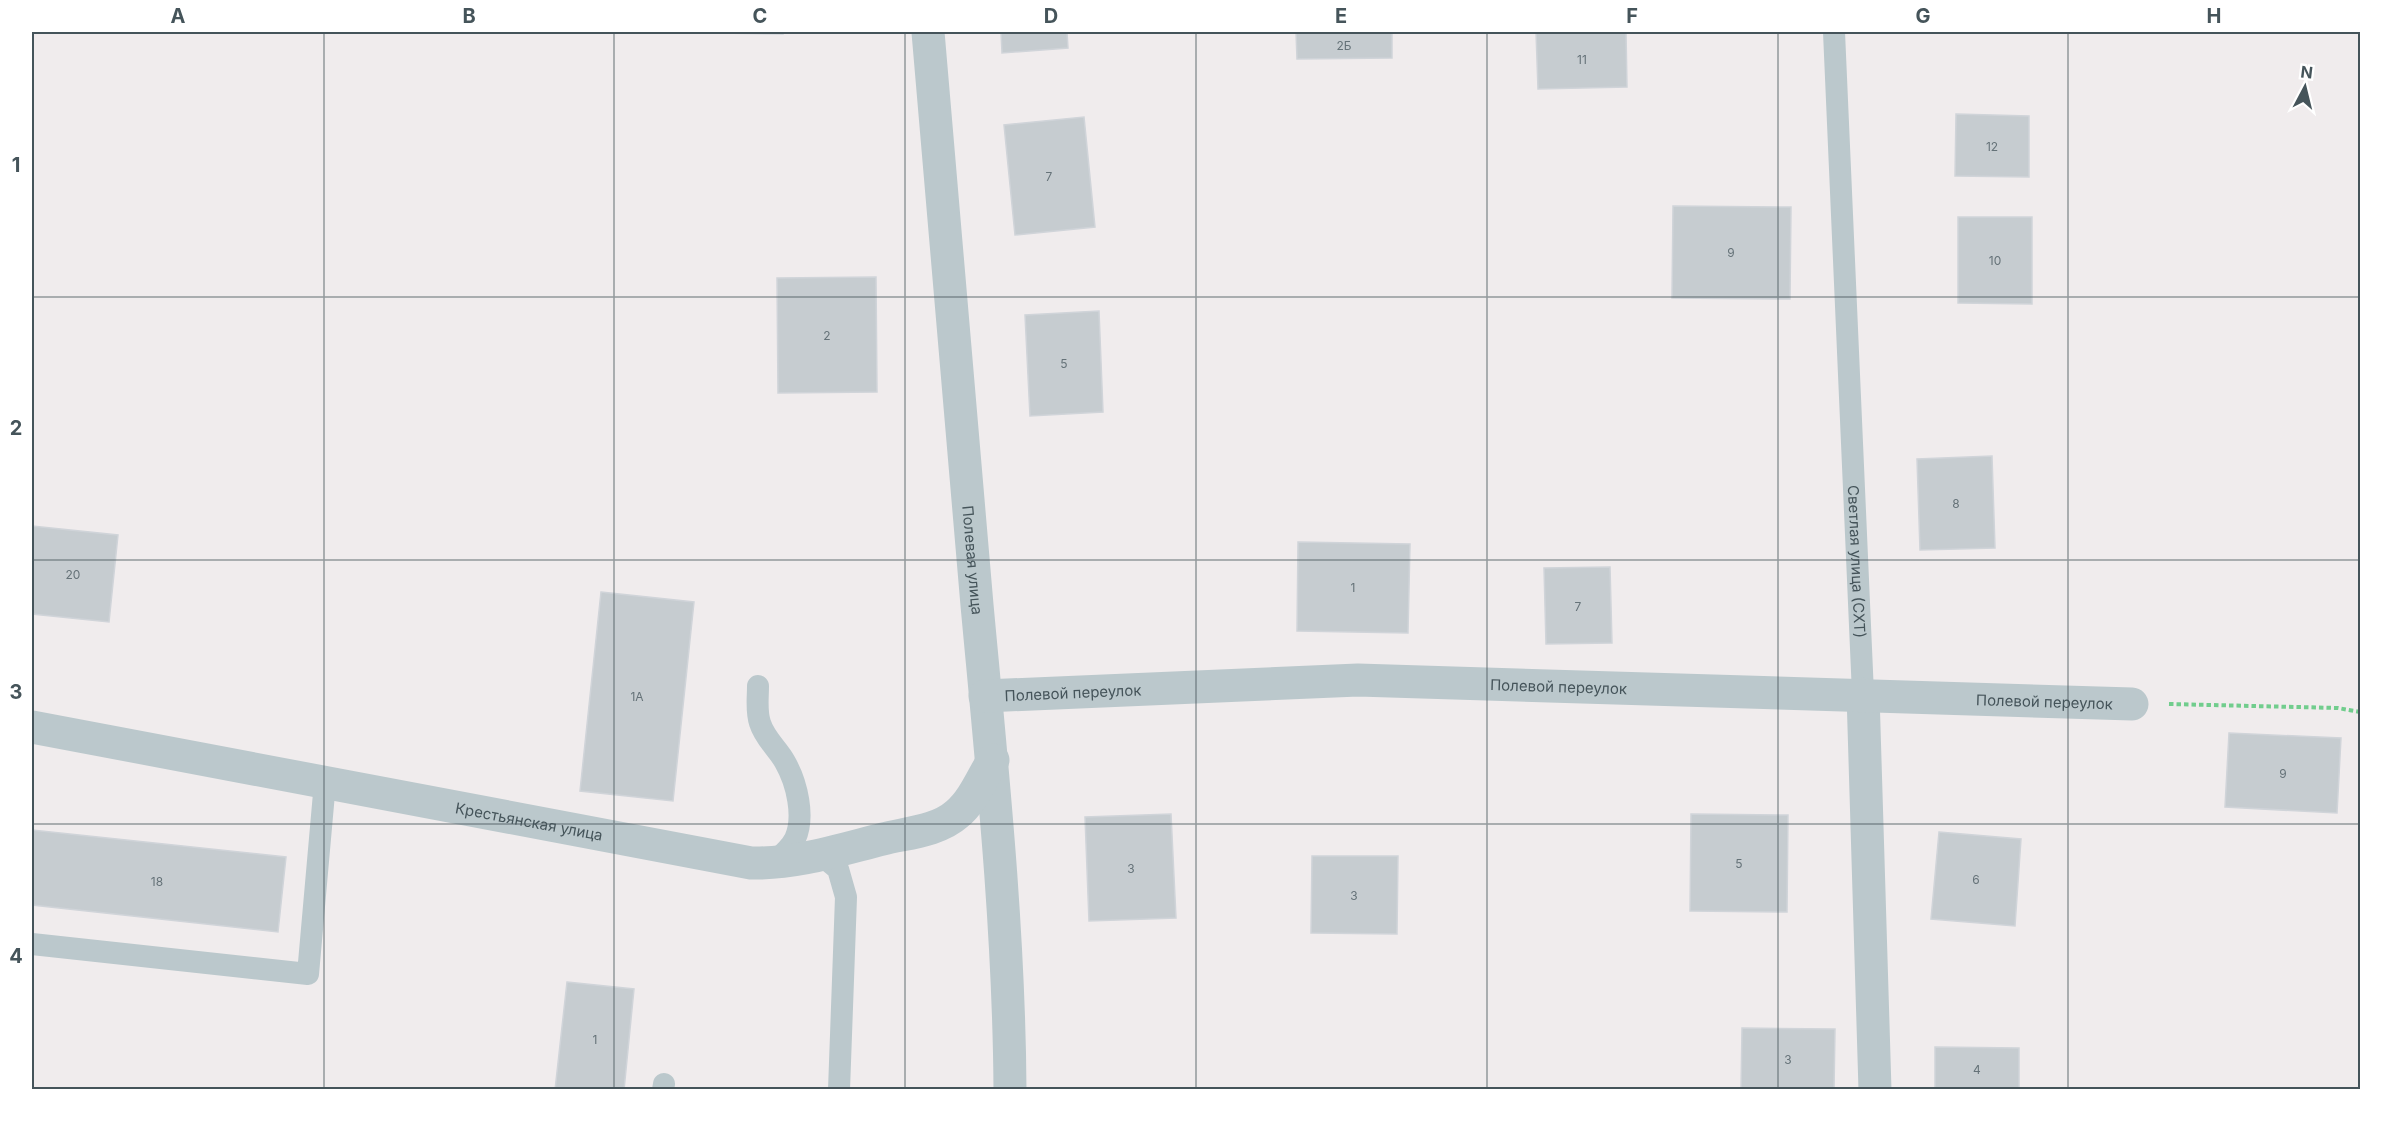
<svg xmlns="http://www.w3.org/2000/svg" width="2392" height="1121" viewBox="0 0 2392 1121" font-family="Inter,sans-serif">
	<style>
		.building { fill: #c6ccd0; stroke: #d0d4d9; stroke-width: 1.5 }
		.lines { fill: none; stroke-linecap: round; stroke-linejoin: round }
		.path { stroke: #71cd8d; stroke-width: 4; stroke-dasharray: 4.5 3; stroke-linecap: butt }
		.lane { stroke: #bbc8cc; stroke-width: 22 }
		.street { stroke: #bbc8cc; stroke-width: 33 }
		.grid { fill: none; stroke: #45545a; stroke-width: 1.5; stroke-opacity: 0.55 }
		.labels { text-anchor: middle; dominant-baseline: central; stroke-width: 6; stroke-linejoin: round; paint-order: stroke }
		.number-label { font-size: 12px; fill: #657278 }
		.street-label { font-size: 15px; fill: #45545a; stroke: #fff }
		.neatline { fill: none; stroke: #45545a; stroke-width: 2 }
		.grid-label { font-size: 20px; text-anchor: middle; font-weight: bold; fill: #45545a }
	</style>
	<rect width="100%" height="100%" fill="#f0eced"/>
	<g class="building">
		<path d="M656,32H783V34Z"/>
		<path d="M1001,32H1067L1068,48L1002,53Z"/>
		<path d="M1296,32H1392V58L1297,59Z"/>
		<path d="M1536,32H1626L1627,87L1538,89Z"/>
		<path d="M1956,114L2029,116V177L1955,176Z"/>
		<path d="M1084,117L1095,227L1015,235L1004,125Z"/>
		<path d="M1673,206L1791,207L1790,299L1672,298Z"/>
		<path d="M1958,217H2032V304L1958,303Z"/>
		<path d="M876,277L877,392L778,393L777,278Z"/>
		<path d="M1099,311L1103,412L1030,416L1025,315Z"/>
		<path d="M1992,456L1995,548L1920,550L1917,459Z"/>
		<path d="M32,526L118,535L109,622L32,614Z"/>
		<path d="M1298,542L1410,544L1408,633L1297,631Z"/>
		<path d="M1610,567L1612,643L1546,644L1544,568Z"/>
		<path d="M601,592L694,602L673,801L580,791Z"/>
		<path d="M2229,733L2341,738L2337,813L2225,807Z"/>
		<path d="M1171,814L1176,918L1089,921L1085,817Z"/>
		<path d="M1691,814L1788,815L1787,912L1690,911Z"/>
		<path d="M32,830L286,857L278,932L32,905Z"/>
		<path d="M1939,832L2021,839L2015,926L1931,919Z"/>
		<path d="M1312,856H1398L1397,934L1311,933Z"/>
		<path d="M567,982L634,989L624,1090H555Z"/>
		<path d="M1742,1028L1835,1029L1834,1090H1741Z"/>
		<path d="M1935,1047L2019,1048V1090H1935Z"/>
	</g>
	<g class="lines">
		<path class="path" d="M2169,704L2338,708L2360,712"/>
		<g class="lane">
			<path id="s1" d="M1834,32L1863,694"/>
			<path d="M758,686C758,699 756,711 760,723C765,739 778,749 785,762C797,783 805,817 795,839C790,849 781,856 773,863"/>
			<path d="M821,855L838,869L846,897L839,1090"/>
			<path d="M32,944L308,974L325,782"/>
			<path d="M663,1090L664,1084"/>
		</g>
		<g class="street">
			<path id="s2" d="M928,32C943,223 960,414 977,605C992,767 1009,928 1010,1090"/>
			<path d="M1863,694L1875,1090"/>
			<path id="s3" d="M985,696L1358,680L2132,704"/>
			<path id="s4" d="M32,727L751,863C797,864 839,850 883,839C907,833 938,831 957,814C973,801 982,778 993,760"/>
		</g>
	</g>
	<path class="grid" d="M324,32V1090M614,32V1090M905,32V1090M1196,32V1090M1487,32V1090M1778,32V1090M2068,32V1090M32,297H2360M32,560H2360M32,824H2360"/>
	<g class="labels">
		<g class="number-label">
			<text x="1344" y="45">2Б</text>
			<text x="1582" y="59">11</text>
			<text x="1992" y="146">12</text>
			<text x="1049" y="176">7</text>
			<text x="1731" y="252">9</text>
			<text x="1995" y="260">10</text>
			<text x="827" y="335">2</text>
			<text x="1064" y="363">5</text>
			<text x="1956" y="503">8</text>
			<text x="73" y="574">20</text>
			<text x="1353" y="587">1</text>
			<text x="1578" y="606">7</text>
			<text x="637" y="696">1А</text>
			<text x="2283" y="773">9</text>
			<text x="1739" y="863">5</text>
			<text x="1131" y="868">3</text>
			<text x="1976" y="879">6</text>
			<text x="157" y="881">18</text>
			<text x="1354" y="895">3</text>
			<text x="595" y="1039">1</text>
			<text x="1788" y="1059">3</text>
			<text x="1977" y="1069">4</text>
		</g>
		<g class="street-label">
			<text stroke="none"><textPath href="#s2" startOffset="530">Полевая улица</textPath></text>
			<text stroke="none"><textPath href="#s1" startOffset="530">Светлая улица (СХТ)</textPath></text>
			<text stroke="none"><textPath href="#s3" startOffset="574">Полевой переулок</textPath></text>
			<text stroke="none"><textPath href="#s3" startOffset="88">Полевой переулок</textPath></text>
			<text stroke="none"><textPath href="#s3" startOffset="1060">Полевой переулок</textPath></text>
			<text stroke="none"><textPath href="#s4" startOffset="506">Крестьянская улица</textPath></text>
		</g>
	</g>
	<rect width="2392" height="1121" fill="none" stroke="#ffffff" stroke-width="66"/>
	<g transform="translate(2305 87) rotate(7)" stroke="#ffffff" stroke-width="4.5" paint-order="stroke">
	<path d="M0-4.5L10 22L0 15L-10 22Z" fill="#45545a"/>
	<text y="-9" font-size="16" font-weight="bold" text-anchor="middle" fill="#45545a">N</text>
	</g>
	<rect x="33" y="33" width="2326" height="1055" class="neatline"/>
	<g class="grid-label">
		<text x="178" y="23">A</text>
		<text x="469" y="23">B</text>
		<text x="760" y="23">C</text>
		<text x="1051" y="23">D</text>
		<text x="1341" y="23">E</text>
		<text x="1632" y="23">F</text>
		<text x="1923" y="23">G</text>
		<text x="2214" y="23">H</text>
		<text x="16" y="172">1</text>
		<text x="16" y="435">2</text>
		<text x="16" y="699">3</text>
		<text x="16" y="963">4</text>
	</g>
</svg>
